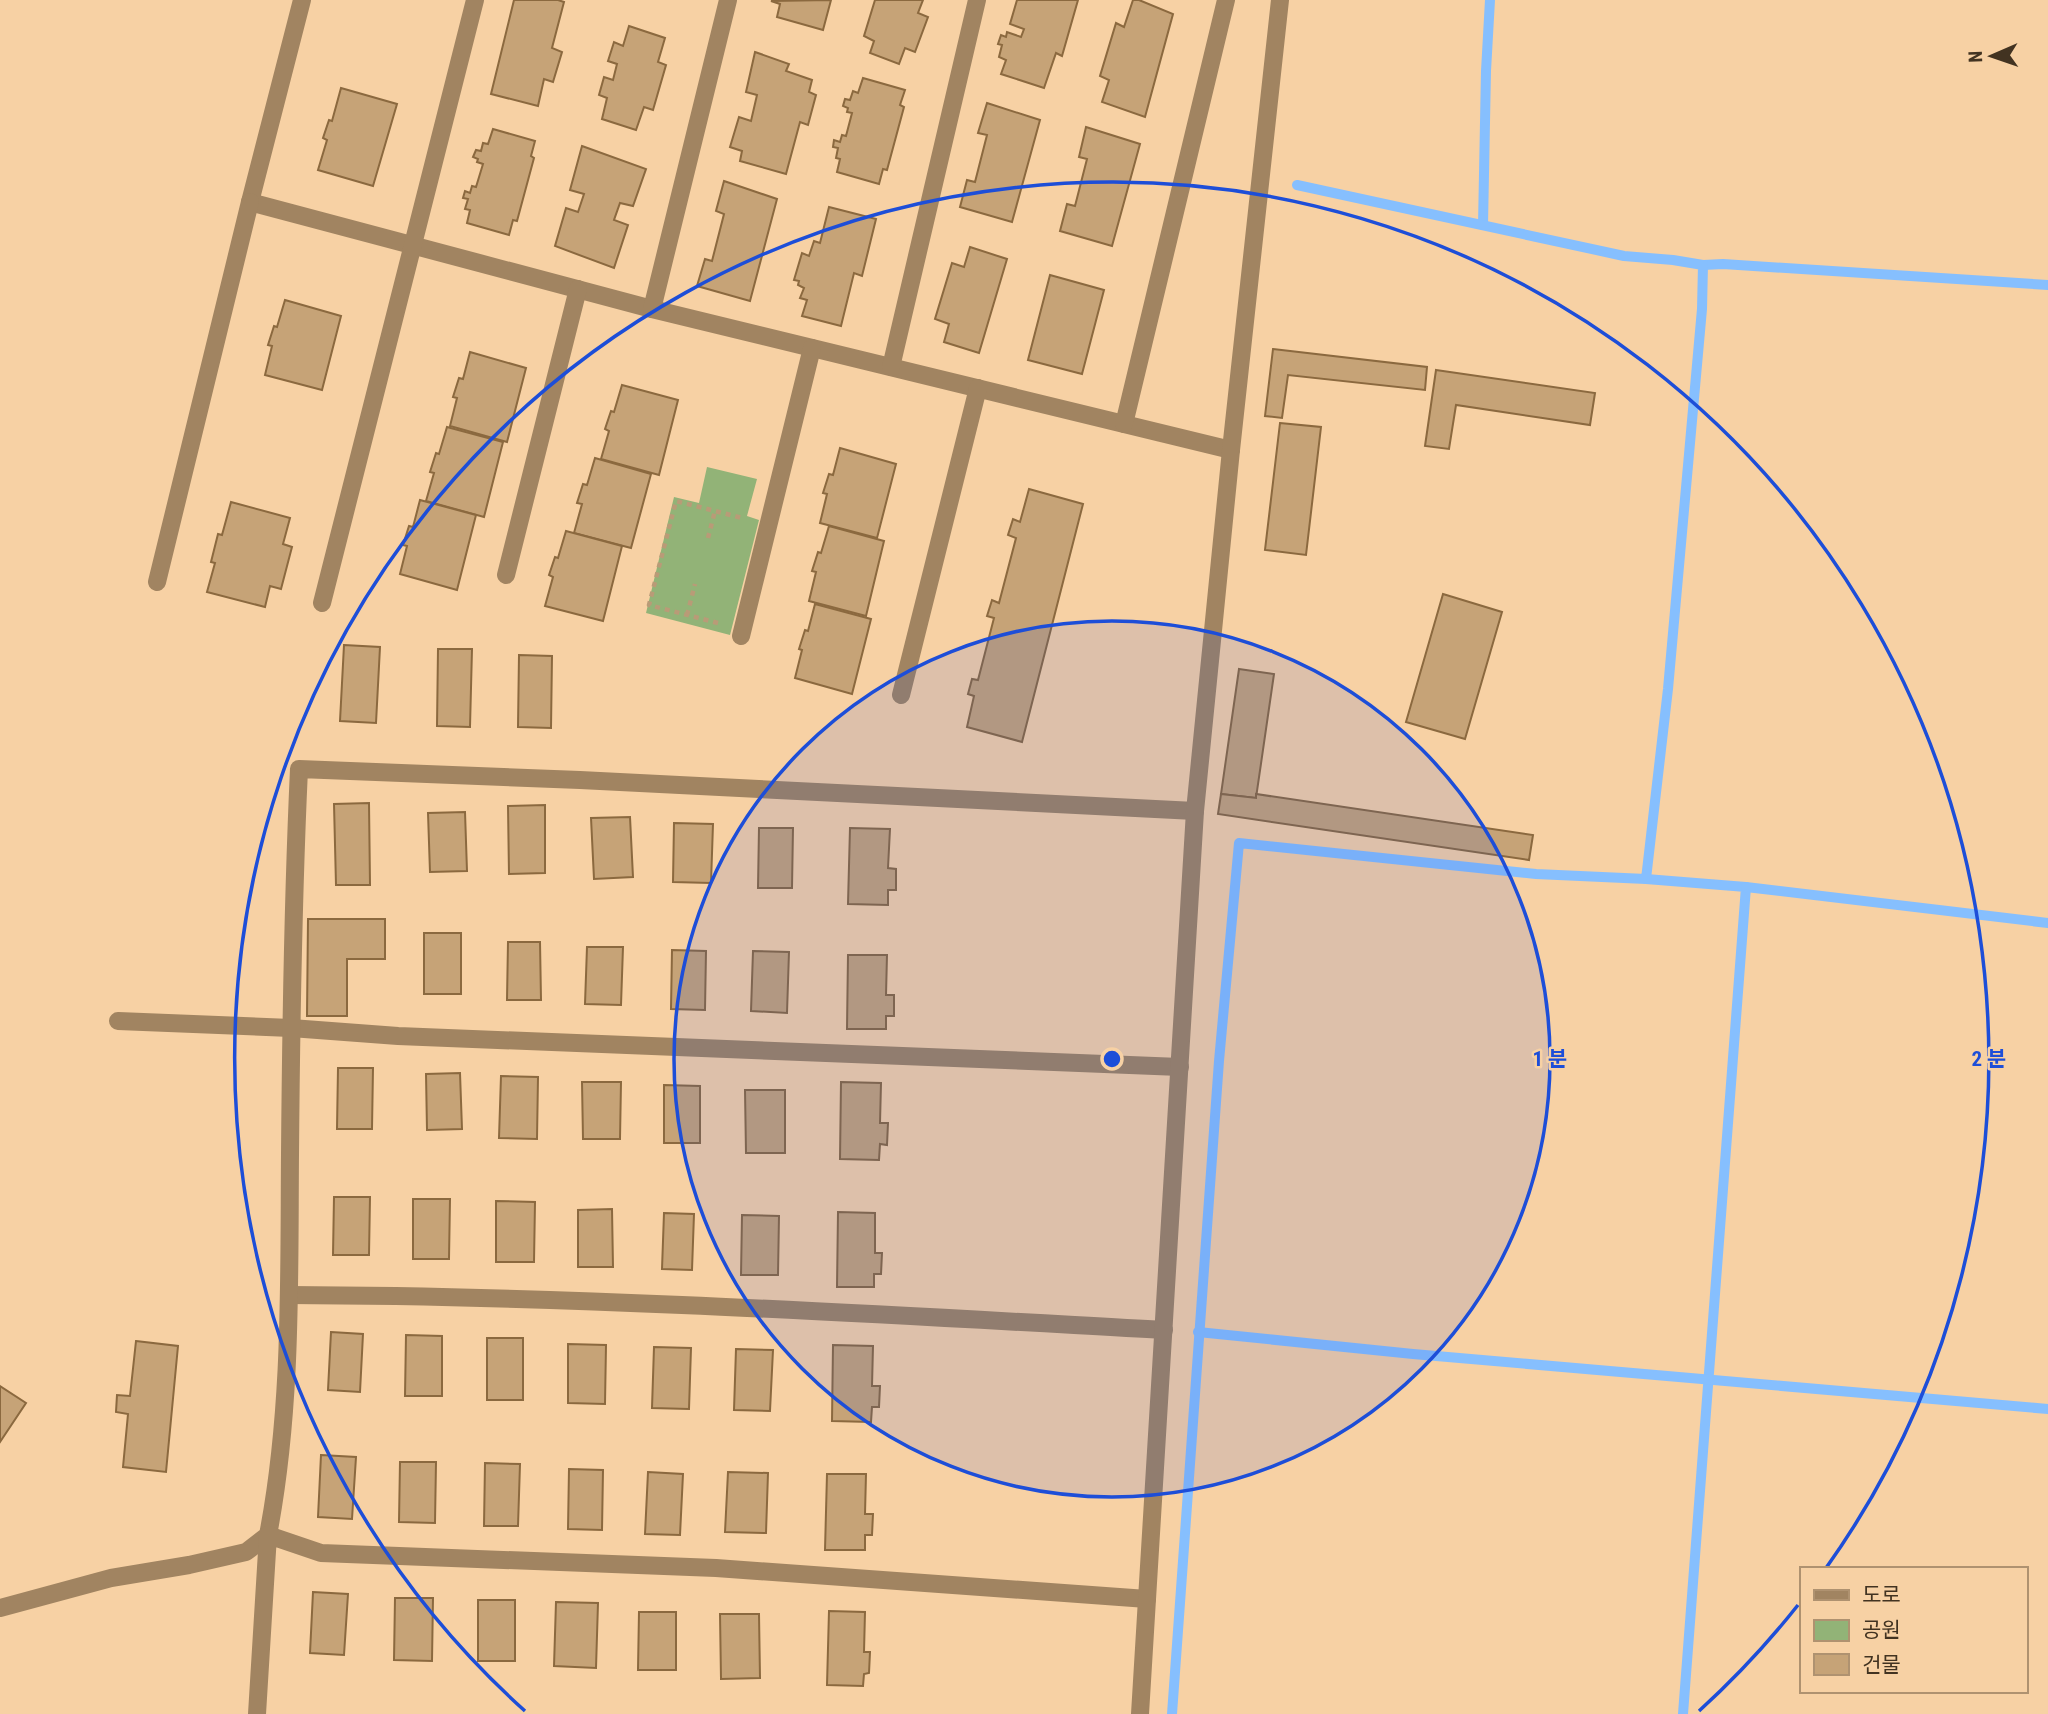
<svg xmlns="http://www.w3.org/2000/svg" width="2048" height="1714" viewBox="0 0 2048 1714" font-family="'Roboto Condensed','Noto Sans KR',sans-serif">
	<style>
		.green { fill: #92b377 }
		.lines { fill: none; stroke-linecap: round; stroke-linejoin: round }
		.stream { stroke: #86bffe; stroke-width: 10 }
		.building { fill: #c6a377; stroke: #8b693f; stroke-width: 2 }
		.path { stroke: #b99b77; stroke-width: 4.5; stroke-dasharray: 5 5; stroke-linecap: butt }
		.minor { stroke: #a18461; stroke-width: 18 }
		.ring { fill: none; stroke: #1d4ed8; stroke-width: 3.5 }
		.centre { fill: #1d4ed8; stroke: #f7d1a4; stroke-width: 3.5 }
		.ring-label { font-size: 21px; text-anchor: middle; font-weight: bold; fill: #1d4ed8; stroke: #f7d1a4; stroke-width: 5; stroke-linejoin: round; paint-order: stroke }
	</style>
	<rect width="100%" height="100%" fill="#f7d1a4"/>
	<path class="green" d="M707,467L757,479L747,516L759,520L730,635L646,613L674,497L699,503Z"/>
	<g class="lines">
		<g class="stream">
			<path d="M1483,225L1486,71L1490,0"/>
			<path d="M1703,265L1723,264L2048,285"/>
			<path d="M1646,879L1746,887L1683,1714"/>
			<path d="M1746,887L2048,923"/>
			<path d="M1198,1332L1413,1354L2048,1409"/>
			<path d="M1172,1714L1219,1061L1239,843L1536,874L1646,879L1668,689L1702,309L1703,265L1673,260L1624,256L1297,185"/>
		</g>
	</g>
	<g class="building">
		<path d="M514,0H558L564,2L552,48L562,52L553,82L544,79L538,106L491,94Z"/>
		<path d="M831,0L823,30L777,17L780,4L771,1Z"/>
		<path d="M875,0H923L918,13L928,17L915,52L905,48L899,64L870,53L874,41L864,36Z"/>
		<path d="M1017,0H1078L1062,56L1056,53L1044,88L1001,74L1006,60L999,57L1002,45L998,44L1001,35L1006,37L1007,32L1021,37L1024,29L1010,24Z"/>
		<path d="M1133,0H1139L1173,14L1145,117L1102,102L1109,80L1100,76L1116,23L1124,27Z"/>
		<path d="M629,26L665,38L658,62L666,65L653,110L644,107L636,130L602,119L607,98L599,95L604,77L613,80L617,64L608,61L614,42L623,46Z"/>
		<path d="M755,52L789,64L786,71L812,80L809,92L816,95L808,125L800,122L786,174L740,161L742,151L730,147L739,117L751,121L757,95L746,92Z"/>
		<path d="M863,78L905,90L900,105L904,107L887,170L883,169L879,184L837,172L840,159L836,158L838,148L833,147L834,140L840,142L842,135L846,136L852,113L847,112L848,108L843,106L845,99L850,100L853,91L858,93Z"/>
		<path d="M341,88L397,104L373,186L318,170L327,140L323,138L329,120L332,121Z"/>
		<path d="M987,103L1040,120L1012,222L960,207L967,180L975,182L987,135L978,133Z"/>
		<path d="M1086,127L1140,144L1112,246L1060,231L1067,204L1075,206L1087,159L1079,157Z"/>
		<path d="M493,129L535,141L531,156L534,158L517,221L513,220L509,235L467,223L470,210L465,209L468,199L463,198L465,191L470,193L472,186L476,187L483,164L477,162L478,159L473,157L476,150L481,151L483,143L488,144Z"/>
		<path d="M582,146L646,169L633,206L620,203L614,220L628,225L614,268L555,246L566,208L578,212L584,194L570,190Z"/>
		<path d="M724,181L777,199L750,301L697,286L705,259L712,261L724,214L716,211Z"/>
		<path d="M829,207L876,219L862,276L854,273L841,326L802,316L807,300L800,298L804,288L798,285L799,281L794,280L802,253L809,256L814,241L820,243Z"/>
		<path d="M970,247L1007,259L979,353L944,342L949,324L935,319L952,263L964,267Z"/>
		<path d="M1050,275L1104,290L1082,374L1028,360Z"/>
		<path d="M285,300L341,316L322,390L265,375L272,346L268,345L274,326L277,327Z"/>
		<path d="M1273,349L1427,367L1425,390L1288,375L1282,418L1265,416Z"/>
		<path d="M470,352L526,368L507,442L450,426L457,398L453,397L459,378L463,379Z"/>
		<path d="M1436,370L1595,393L1590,425L1456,405L1449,449L1425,446Z"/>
		<path d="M622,385L678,400L659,475L601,459L609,431L605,429L611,411L614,412Z"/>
		<path d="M1280,423L1321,427L1306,555L1265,550Z"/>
		<path d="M447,427L503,442L484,517L426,501L434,473L430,472L436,453L439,454Z"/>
		<path d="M840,448L896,464L877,538L820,523L827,494L823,493L829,474L833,475Z"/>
		<path d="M595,458L651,474L631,548L574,533L582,504L577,503L583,484L587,485Z"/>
		<path d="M1029,489L1083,504L1022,742L967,727L974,696L968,694L972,679L978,680L994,618L987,616L992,600L999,603L1016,538L1008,535L1013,519L1020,522Z"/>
		<path d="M420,500L476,515L457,590L400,574L407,546L403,545L409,526L413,527Z"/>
		<path d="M231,502L290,518L283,544L292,547L281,589L270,586L265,607L207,592L215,563L211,562L218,534L222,535Z"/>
		<path d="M829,526L884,541L866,616L809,601L816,572L812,571L818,552L821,553Z"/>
		<path d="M566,531L622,546L603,621L545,606L553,577L549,575L555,557L558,558Z"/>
		<path d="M1443,594L1502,612L1465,739L1406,722Z"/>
		<path d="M815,604L871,619L852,694L795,678L802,650L799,649L805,630L808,631Z"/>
		<path d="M344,645L380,647L376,723L340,721Z"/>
		<path d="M438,649H472L470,727L437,726Z"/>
		<path d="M519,655L552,656L551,728L518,727Z"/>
		<path d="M1239,669L1274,674L1256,798L1221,794Z"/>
		<path d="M1221,794L1256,798V794L1533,835L1529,860L1218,814Z"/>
		<path d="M369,803L370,885H336L334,804Z"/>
		<path d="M545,805V873L509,874L508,806Z"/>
		<path d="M465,812L467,871L430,872L428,813Z"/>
		<path d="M630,817L633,877L594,879L591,818Z"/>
		<path d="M674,823L713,824L711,883L673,882Z"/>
		<path d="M759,828H793L792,888H758Z"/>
		<path d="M850,828L890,829L888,868L896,869V890H888V905L848,904Z"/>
		<path d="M308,919H385V959H347V1016H307Z"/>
		<rect x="424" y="933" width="37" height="61"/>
		<path d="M508,942H540L541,1000H507Z"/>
		<path d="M587,947H623L621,1005L585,1004Z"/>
		<path d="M672,950L706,951L705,1010L671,1009Z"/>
		<path d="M753,951L789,952L787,1013L751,1011Z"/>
		<path d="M848,955H887L886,995H894V1016H886V1029H847Z"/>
		<path d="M338,1068H373L372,1129H337Z"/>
		<path d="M460,1073L462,1129L427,1130L426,1074Z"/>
		<path d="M501,1076L538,1077L537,1139L499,1138Z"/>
		<path d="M582,1082H621L620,1139H583Z"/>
		<path d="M841,1082L881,1083L880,1123H888L887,1145L880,1144L879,1160L840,1159Z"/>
		<path d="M664,1085L700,1086V1143H664Z"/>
		<path d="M745,1090H785V1153H746Z"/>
		<path d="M334,1197H370L369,1255H333Z"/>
		<path d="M413,1199H450L449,1259H413Z"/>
		<path d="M496,1201L535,1202L534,1262H496Z"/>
		<path d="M612,1209L613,1267H578V1210Z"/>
		<path d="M838,1212L875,1213V1253H882L881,1274H874V1287H837Z"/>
		<path d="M664,1213L694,1214L692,1270L662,1269Z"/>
		<path d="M742,1215L779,1216L778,1275H741Z"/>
		<path d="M331,1332L363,1334L360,1392L328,1390Z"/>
		<path d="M406,1335L442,1336V1396H405Z"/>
		<rect x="487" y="1338" width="36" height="62"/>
		<path d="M136,1341L178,1346L166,1472L123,1467L128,1414L116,1412L117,1395L130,1396Z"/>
		<path d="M568,1344L606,1345L605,1404L568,1403Z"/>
		<path d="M833,1345L873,1346L872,1386H880L879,1407H872L871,1422L832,1421Z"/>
		<path d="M654,1347L691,1348L689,1409L652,1408Z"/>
		<path d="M736,1349L773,1350L770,1411L734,1410Z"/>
		<path d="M0,1386L26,1403L0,1442Z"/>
		<path d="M321,1455L356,1457L352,1519L318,1517Z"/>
		<path d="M400,1462H436L435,1523L399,1522Z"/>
		<path d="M485,1463L520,1464L518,1526H484Z"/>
		<path d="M569,1469L603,1470L602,1530L568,1529Z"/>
		<path d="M648,1472L683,1474L680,1535L645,1534Z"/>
		<path d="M728,1472L768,1473L766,1533L725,1532Z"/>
		<path d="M827,1474H866L865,1514H873L872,1535H865V1550H825Z"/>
		<path d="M313,1592L348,1594L344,1655L310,1653Z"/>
		<path d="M395,1598H433L432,1661L394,1660Z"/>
		<rect x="478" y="1600" width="37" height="61"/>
		<path d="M556,1602L598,1603L596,1668L554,1666Z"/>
		<path d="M829,1611L865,1612L864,1652H870L869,1673L864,1674L863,1686L827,1685Z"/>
		<path d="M639,1612H676V1670H638Z"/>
		<path d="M720,1614H759L760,1678L721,1679Z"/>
	</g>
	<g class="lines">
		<g class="path">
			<path d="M708,538L715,511"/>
			<path d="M687,615L695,584"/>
			<path d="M718,623L649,605L676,501L742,518"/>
		</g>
		<g class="minor">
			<path d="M302,0L250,202L652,309L1231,450"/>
			<path d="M652,309L728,0"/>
			<path d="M891,367L977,0"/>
			<path d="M1124,424L1226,0"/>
			<path d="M506,575L578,289"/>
			<path d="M157,582L250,202"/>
			<path d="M322,603L475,0"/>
			<path d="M741,636L812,348"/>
			<path d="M901,695L978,388"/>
			<path d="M118,1021L291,1028L398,1036L1180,1067"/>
			<path d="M289,1295C581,1296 873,1314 1164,1330"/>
			<path d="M0,1608L111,1578L189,1565L246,1552L268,1535C292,1410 289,1282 290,1155C291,1026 293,898 299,769L580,780L1195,811"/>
			<path d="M257,1714L268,1535L321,1553L716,1568L1147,1599"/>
			<path d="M1140,1714L1195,811L1231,450L1280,0"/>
		</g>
	</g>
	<circle cx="1112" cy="1059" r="438" fill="#1d4ed8" fill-opacity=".12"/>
	<g class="ring">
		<circle cx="1112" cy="1059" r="438"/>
		<path d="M1798 1605A877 877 0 0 1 1699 1711M525 1711A877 877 0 1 1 1826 1568"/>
	</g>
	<circle cx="1112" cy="1059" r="10" class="centre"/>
	<g class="ring-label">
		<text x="1550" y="1066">1 분</text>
		<text x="1989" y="1066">2 분</text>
	</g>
	<rect x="1800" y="1567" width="228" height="126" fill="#f7d1a4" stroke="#af9270" stroke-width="2"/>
	<rect x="1814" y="1590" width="35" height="10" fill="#a18461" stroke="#af9270" stroke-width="2"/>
	<text x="1862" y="1602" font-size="21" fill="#423321">도로</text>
	<rect x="1814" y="1620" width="35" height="21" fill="#92b377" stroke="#af9270" stroke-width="2"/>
	<text x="1862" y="1637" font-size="21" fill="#423321">공원</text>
	<rect x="1814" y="1654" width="35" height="21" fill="#c6a377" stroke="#af9270" stroke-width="2"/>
	<text x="1862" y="1672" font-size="21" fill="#423321">건물</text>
	<g transform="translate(1992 56) rotate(268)" stroke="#f7d1a4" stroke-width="5" paint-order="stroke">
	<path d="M0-5L12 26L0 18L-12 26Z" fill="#423321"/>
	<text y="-10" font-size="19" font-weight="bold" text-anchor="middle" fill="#423321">N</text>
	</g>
</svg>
